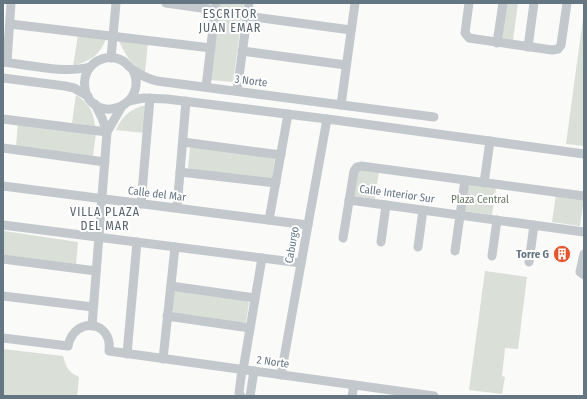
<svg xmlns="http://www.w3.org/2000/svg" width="587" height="399" viewBox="0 0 587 399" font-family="'Fira Sans Condensed',sans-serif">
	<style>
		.green { fill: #dadfd7 }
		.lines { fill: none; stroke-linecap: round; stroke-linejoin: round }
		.minor { stroke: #c3c8cc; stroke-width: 9 }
		.labels { text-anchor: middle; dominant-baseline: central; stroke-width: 4; stroke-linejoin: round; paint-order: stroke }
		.street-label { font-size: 11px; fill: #657683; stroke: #fff }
		.park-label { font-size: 11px; fill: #687a64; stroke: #fff }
		.poi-label { font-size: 11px; font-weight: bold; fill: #657683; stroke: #fff; text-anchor: end }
		.neighbourhood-label { font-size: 12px; letter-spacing: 1px; fill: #57646e; stroke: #fff }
	</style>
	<rect width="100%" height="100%" fill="#fafaf8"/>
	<g class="green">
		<path d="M220,3H244L233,82L210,80Z"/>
		<path d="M505,3H518L513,40L502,39Z"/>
		<path d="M584,11V146L566,144Z"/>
		<path d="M78,35L106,39C99,56 91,60 73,66Z"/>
		<path d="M118,39L148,42L145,72C131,65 124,53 118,39Z"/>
		<path d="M76,95C88,102 94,112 95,126L72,123Z"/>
		<path d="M147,105L144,133L116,130C122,116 131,108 147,105Z"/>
		<path d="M18,123L96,133L93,156L16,146Z"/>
		<path d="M192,146L273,156L275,159L272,178L268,180L190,169L188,167L190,148Z"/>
		<path d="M358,168L379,171L375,199L354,196Z"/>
		<path d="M468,183L496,188L492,215L464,211Z"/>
		<path d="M556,195L584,199L580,226L552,222Z"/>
		<path d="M4,231L78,242L76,264L5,255L3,253Z"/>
		<path d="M485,271L527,277L518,349L505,348L502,376L505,377L502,394L469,390Z"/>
		<path d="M178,290L247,301L249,303L246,322L244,323L175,313L172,310L174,292Z"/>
		<path d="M3,349L63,356C66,367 68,372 79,377L77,396H3Z"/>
	</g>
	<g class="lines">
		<g class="minor">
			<path d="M166,3L216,10"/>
			<path d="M469,3L465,33L469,38L552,50L558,49L561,45L567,3"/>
			<path d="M247,16L351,30"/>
			<path d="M10,24L211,48"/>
			<path d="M497,43L503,3"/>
			<path d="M528,47L534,3"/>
			<path d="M242,51L346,65"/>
			<path d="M111,58L116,3"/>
			<path d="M3,62C30,65 64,74 90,67"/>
			<path d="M7,62L11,3"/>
			<path d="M133,70C149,105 98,125 86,93C84,86 84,78 87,72C94,58 111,54 123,61C128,64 130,69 135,71C142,76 149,79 157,81L434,117"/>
			<path d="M3,78L65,86L74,88L88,96"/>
			<path d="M206,87L216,3"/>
			<path d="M237,91L249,3"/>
			<path d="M129,101L143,98L167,99L335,120L584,154"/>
			<path d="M341,105L355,3"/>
			<path d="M3,119L107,132"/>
			<path d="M107,132L122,106"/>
			<path d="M183,142L281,155"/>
			<path d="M3,148L105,162"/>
			<path d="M180,172L276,183"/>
			<path d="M484,183L490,141"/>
			<path d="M3,186L308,225"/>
			<path d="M349,200L584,232"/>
			<path d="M141,204L150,98"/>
			<path d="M177,208L186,101"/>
			<path d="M269,220L288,114"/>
			<path d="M3,225L301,263"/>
			<path d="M343,238L354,171L357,167L361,166L584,196"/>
			<path d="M381,242L386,205"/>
			<path d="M418,247L423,210"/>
			<path d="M455,251L465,180"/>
			<path d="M584,254L580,272L584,275"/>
			<path d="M492,256L497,220"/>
			<path d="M3,259L96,271"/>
			<path d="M529,262L534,225"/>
			<path d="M171,286L255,298"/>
			<path d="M3,296L93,307"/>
			<path d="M167,316L250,328"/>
			<path d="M92,326L107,132L102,118L95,104"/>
			<path d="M3,338L68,346C75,315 113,321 109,351L434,396"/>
			<path d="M127,354L137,242"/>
			<path d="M163,359L175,247"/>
			<path d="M243,370L262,258"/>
			<path d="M281,375L327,119"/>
			<path d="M241,396L239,393L242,370"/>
			<path d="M250,396L254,371"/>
			<path d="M352,396L354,385"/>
		</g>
	</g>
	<defs>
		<symbol id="building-disc" viewBox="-11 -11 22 22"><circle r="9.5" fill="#e4572e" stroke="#fff"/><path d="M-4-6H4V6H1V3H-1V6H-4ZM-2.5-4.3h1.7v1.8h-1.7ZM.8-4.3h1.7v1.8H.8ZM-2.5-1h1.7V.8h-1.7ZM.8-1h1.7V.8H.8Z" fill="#fff"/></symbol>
	</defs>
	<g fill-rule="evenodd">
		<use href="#building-disc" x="552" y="244" width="20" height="20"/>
	</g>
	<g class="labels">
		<g class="street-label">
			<text transform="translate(251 81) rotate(7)">3 Norte</text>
			<text transform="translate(157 194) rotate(7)">Calle del Mar</text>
			<text transform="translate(397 194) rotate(8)">Calle Interior Sur</text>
			<text transform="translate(292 245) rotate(-80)">Caburgo</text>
			<text transform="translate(273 362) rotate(8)">2 Norte</text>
		</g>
		<g class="park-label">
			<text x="480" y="199">Plaza Central</text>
		</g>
		<g class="poi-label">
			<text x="549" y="254">Torre G</text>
		</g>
		<g class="neighbourhood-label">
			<text x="230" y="14">ESCRITOR<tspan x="230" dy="14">JUAN EMAR</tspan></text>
			<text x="105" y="212">VILLA PLAZA<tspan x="105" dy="14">DEL MAR</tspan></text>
		</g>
	</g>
	<rect width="587" height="399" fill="none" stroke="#657683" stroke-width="8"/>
</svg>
